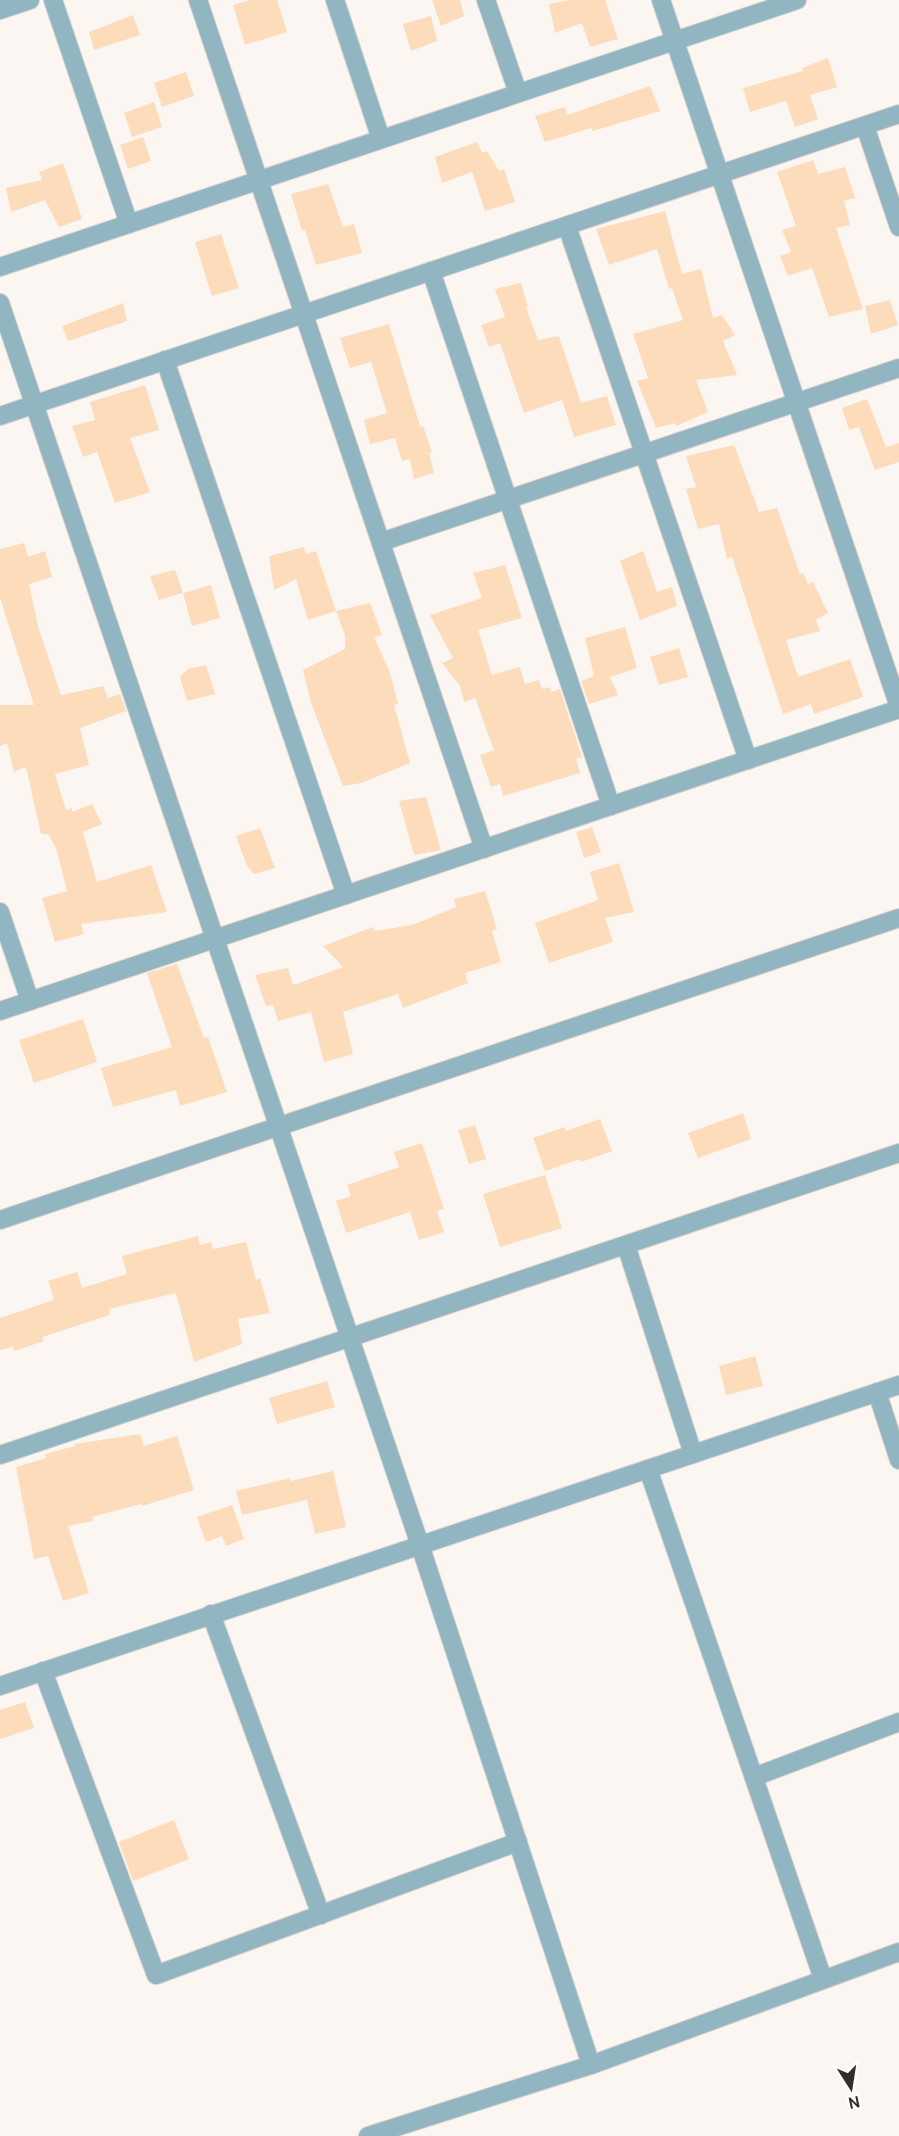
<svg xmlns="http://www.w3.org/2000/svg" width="899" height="2136" viewBox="0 0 899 2136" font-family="Cabin,sans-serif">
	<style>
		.building { fill: #fcdcba }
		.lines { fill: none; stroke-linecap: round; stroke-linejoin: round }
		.minor-casing { stroke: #d9d2cd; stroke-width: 20 }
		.minor { stroke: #91b5c1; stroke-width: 18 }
	</style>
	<rect width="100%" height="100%" fill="#fcf6f2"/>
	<g class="building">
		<path d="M250,0H277L287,32L245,45L233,5Z"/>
		<path d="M432,0H460L464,16L441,26Z"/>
		<path d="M570,0H605L618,39L590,47L582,23L555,33L549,4Z"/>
		<path d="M133,15L140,35L94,50L89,32Z"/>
		<path d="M431,16L437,41L411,51L403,24Z"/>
		<path d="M828,58L837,87L810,95L818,119L795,127L786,101L750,112L743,88L803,71L802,68Z"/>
		<path d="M186,72L194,96L162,107L154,83Z"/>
		<path d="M650,86L660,111L593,131L591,128L545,142L535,116L565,107L567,115Z"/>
		<path d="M154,102L162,127L132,137L124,113Z"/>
		<path d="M143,137L151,161L128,169L120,145Z"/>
		<path d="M477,142L482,153L487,151L499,171L504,169L515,202L485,211L472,172L442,183L435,157Z"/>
		<path d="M813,160L818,174L845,167L855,198L844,201L850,225L836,228L863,309L829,317L812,268L788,276L780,256L791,252L782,230L796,226L777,172Z"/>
		<path d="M63,163L82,219L59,227L45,200L11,212L6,188L42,180L39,172Z"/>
		<path d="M328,184L343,227L354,224L362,253L316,265L305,230L302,231L291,194Z"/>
		<path d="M665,211L682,274L701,269L713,318L722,315L735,335L723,341L737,375L696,380L708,412L676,426L675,423L656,428L637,381L648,378L633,334L683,320L672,288L669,289L657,249L609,265L596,229Z"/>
		<path d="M221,234L239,288L212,296L195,242Z"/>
		<path d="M521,283L528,307H526L538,340L559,336L581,403L607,396L616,425L574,437L562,400L524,413L500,343L489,347L481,325L505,317L495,289Z"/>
		<path d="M890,300L898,325L871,334L865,306Z"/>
		<path d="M123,303L127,321L68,341L62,326Z"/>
		<path d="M389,324L420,426H423L432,452L429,453L434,473L414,479L410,459L402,461L395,438L370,444L364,420L387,413L371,362L350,368L340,338Z"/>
		<path d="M145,385L159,430L130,438L150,492L115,503L97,452L83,457L72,426L95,420L90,402Z"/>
		<path d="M867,399L886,447L899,443V462L875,470L859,427L849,430L842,408Z"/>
		<path d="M734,445L759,512L777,508L800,574L803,573L808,584L813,582L828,613L816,620L820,631L786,640L798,677L850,659L863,697L814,714L811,704L783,714L732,557L727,559L719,524L698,529L686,489L696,487L686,456Z"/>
		<path d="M24,543L28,557L45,551L52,577L29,584L38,626L61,695L103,686L108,698L120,694L126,711L80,728L89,765L55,774L66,810L72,808V812L92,804L102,824L83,832L97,882L151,865L167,912L81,924L84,934L55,942L42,898L67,891L56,848L48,834H41L26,767L14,772L7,743L0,746V705H34L0,598V549Z"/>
		<path d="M304,547L306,554L316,551L336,611L308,620L296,579L274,590L269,556Z"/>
		<path d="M643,551L657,592L672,587L677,606L640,620L620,561Z"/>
		<path d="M505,565L522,618L478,630L492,675L520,667L525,684L539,680L542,689L550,687L551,692L560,689L582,757L576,759L580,773L503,796L500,784L491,787L480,755L494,750L475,698L464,702L460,686L442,663L453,658L430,615L482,598L473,573Z"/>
		<path d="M175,570L183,593L159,600L150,576Z"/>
		<path d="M211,585L220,618L192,626L183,593Z"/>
		<path d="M370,603L382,635L374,637L390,673L398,704L394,705L410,763L361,783L343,786L311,703L303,670L345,649V635L336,611Z"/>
		<path d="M625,627L637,668L610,677L618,695L589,704L581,681L594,676L585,638Z"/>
		<path d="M679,648L688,677L659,685L650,657Z"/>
		<path d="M206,665L215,694L187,701L180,677L188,669Z"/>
		<path d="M426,797L441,850L414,855L399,801Z"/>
		<path d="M592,827L601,852L584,858L576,832Z"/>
		<path d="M260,828L275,868L254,874L247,866L236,836Z"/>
		<path d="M619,863L634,912L605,918L613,942L549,963L535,923L598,900L590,872Z"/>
		<path d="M485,891L497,929L492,931L501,962L465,973L468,983L403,1008L398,994L343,1012L353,1054L324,1062L311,1012L278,1021L273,1005L266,1006L255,975L288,968L293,985L343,967L323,946L373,927L375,931L412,925L456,907L454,899Z"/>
		<path d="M177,964L204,1038L208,1037L227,1092L180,1106L176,1090L113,1107L101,1068L172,1047L147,973Z"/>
		<path d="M83,1019L97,1062L34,1083L19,1040Z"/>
		<path d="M743,1113L751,1139L698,1158L688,1133Z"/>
		<path d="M600,1119L612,1151L581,1162L580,1159L545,1171L533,1138L565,1127L566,1131Z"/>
		<path d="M475,1125L486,1159L469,1164L458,1130Z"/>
		<path d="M422,1143L444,1209L437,1211L444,1232L419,1240L410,1212L346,1233L336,1201L351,1196L347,1185L399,1167L394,1152Z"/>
		<path d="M545,1175L562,1228L500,1247L483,1194Z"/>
		<path d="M198,1236L200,1245L211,1242L213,1249L246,1242L256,1280L260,1278L270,1313L238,1319L242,1344L194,1362L176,1293L109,1309L110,1315L42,1337L44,1341L14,1351L13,1347L0,1350V1318L54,1300L48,1281L77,1272L82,1288L127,1274L122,1256Z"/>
		<path d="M755,1356L763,1386L726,1395L719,1366Z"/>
		<path d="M327,1381L335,1407L277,1424L269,1398Z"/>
		<path d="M140,1434L144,1446L177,1436L194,1490L142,1506L141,1504L92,1517L93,1521L68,1526L89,1593L63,1601L48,1556L34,1559L16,1467L46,1458L45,1454L75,1446L74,1444Z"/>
		<path d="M333,1471L346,1527L315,1534L307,1500L242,1515L236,1491L290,1478L291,1481Z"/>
		<path d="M232,1505L244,1539L226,1546L222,1536L206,1542L197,1517Z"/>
		<path d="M25,1702L34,1728L0,1739V1710Z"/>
		<path d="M174,1820L189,1859L133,1881L119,1842Z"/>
	</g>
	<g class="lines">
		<defs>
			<g id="minor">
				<path d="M53,0L129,224"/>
				<path d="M198,0L484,849"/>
				<path d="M335,0L381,139"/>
				<path d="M486,0L518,93"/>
				<path d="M661,0L899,707"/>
				<path d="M0,10L30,0"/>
				<path d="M865,126L899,227"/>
				<path d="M567,226L748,760"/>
				<path d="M0,267L797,0"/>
				<path d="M431,271L611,806"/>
				<path d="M0,303L420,1545L591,2065"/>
				<path d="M165,360L346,895"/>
				<path d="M0,416L899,114"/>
				<path d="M381,542L899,368"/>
				<path d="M0,912L30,1001"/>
				<path d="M0,1011L899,709"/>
				<path d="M0,1220L899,918"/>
				<path d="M626,1245L693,1454"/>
				<path d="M877,1392L899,1460"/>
				<path d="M0,1455L899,1153"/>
				<path d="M648,1469L823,1979"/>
				<path d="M211,1614L321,1915"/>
				<path d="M43,1671L156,1975L518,1842"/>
				<path d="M0,1686L899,1385"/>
				<path d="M754,1777L899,1722"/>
				<path d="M368,2136L591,2065L899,1952"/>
			</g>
		</defs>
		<use href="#minor" class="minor-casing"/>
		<use href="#minor" class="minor"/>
	</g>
	<g transform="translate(851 2088) rotate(168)" stroke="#ffffff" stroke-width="4.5" paint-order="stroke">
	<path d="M0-4.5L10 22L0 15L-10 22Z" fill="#372d24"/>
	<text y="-9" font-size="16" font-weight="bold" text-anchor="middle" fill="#372d24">N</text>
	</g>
</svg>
